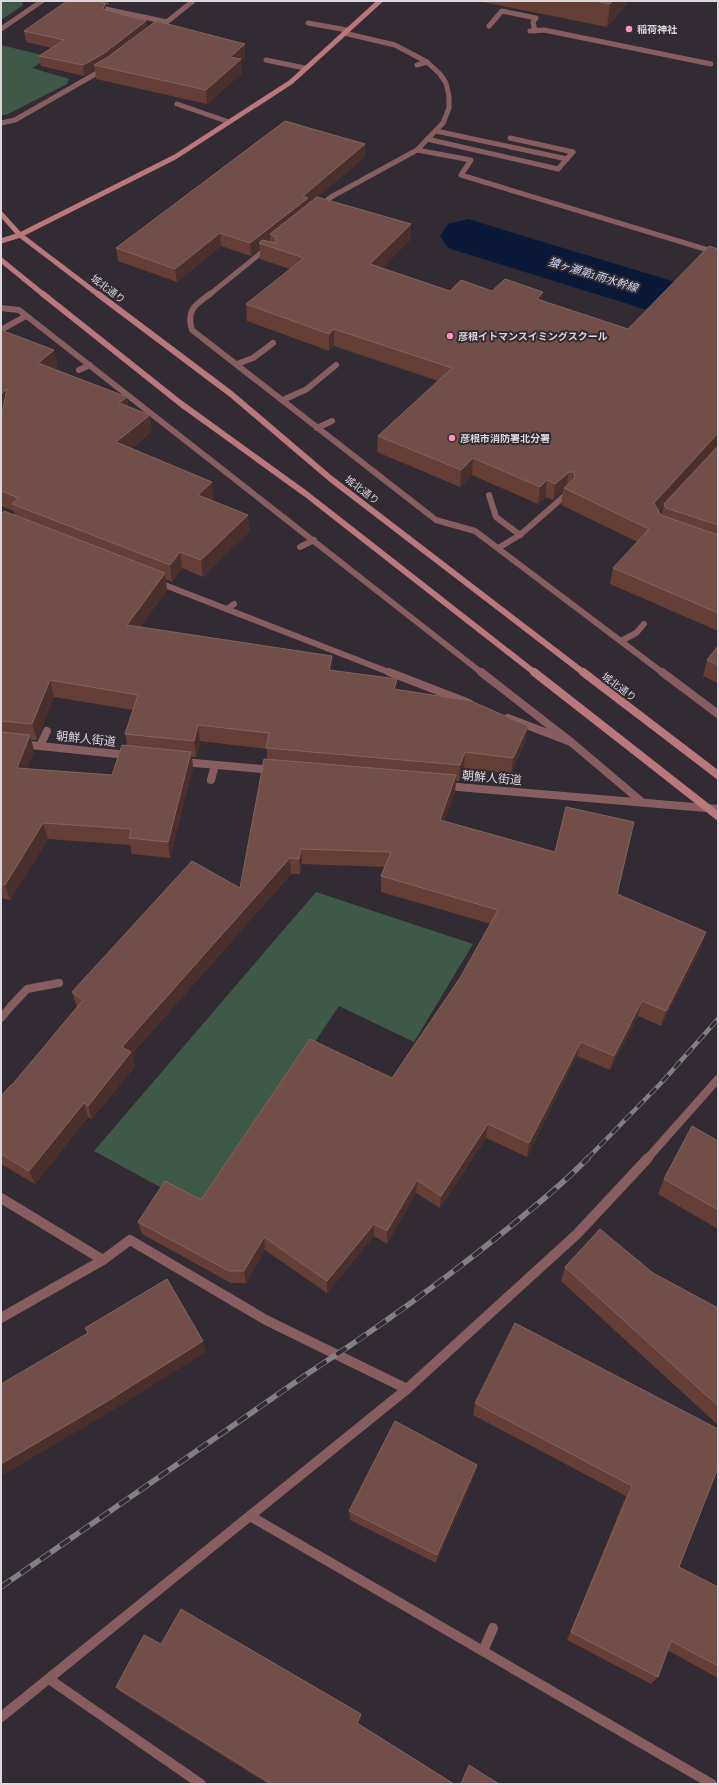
<svg xmlns="http://www.w3.org/2000/svg" width="719" height="1785" viewBox="0 0 719 1785" font-family="Raleway,'Noto Sans JP',sans-serif">
	<style>
		.green { fill: #3e5947 }
		.lines { fill: none; stroke-linecap: round; stroke-linejoin: round }
		.river { fill: #0b1938; fill-rule: evenodd }
		.lane-far3 { stroke: #885d60; stroke-width: 5 }
		.lane-far2 { stroke: #885d60; stroke-width: 6 }
		.lane-far1 { stroke: #885d60; stroke-width: 8 }
		.lane { stroke: #885d60; stroke-width: 10 }
		.street-far3 { stroke: #885d60; stroke-width: 5 }
		.street-far2 { stroke: #885d60; stroke-width: 6 }
		.street-far1 { stroke: #885d60; stroke-width: 8 }
		.street { stroke: #885d60; stroke-width: 10 }
		.secondary-far2 { stroke: #ba777c; stroke-width: 5 }
		.secondary-far1 { stroke: #ba777c; stroke-width: 6 }
		.secondary { stroke: #ba777c; stroke-width: 8 }
		.rail-far1-casing { stroke: #847e85; stroke-width: 4.5 }
		.rail-casing { stroke: #847e85; stroke-width: 5.5 }
		.rail-far1 { stroke: #322b34; stroke-width: 3; stroke-dasharray: 9; stroke-linecap: butt }
		.rail { stroke: #322b34; stroke-width: 4; stroke-dasharray: 12; stroke-linecap: butt }
		.secondary-bridge { stroke: #ba777c; stroke-width: 8 }
		.wall { fill: #653e36; fill-rule: evenodd }
		.shaded-wall { fill: #4b2f2d }
		.building { fill: #724e48; stroke: #82645f }
		.poi-dot { fill: #ff8ebb; stroke: #322b34; stroke-width: 1.5 }
		.labels { text-anchor: middle; dominant-baseline: central; stroke-width: 4; stroke-linejoin: round; paint-order: stroke }
		.far-poi-label { font-size: 10px; font-weight: bold; fill: #dcd7dd; stroke: #322b34; text-anchor: start }
		.far-street-label { font-size: 10px; fill: #dcd7dd; stroke: #322b34 }
		.far-water-label { font-size: 11px; font-style: italic; fill: #cfdcf6; stroke: #322b34 }
		.street-label { font-size: 12px; fill: #dcd7dd; stroke: #322b34 }
	</style>
	<rect width="100%" height="100%" fill="#322b34"/>
	<g class="green">
		<path d="M1,1H22L23,5L1,20Z"/>
		<path d="M1,45L50,57L32,68L69,79L67,84L6,115H1Z"/>
		<path d="M316,892L473,944L414,1042L339,1006L202,1210L94,1151Z"/>
	</g>
	<g class="lines">
		<path class="river" d="M468,219L718,295V332L448,248L440,236L448,224Z"/>
		<g class="lane-far3">
			<path d="M308,23L347,30"/>
			<path d="M489,26L502,11L536,18L533,22L535,31"/>
			<path d="M530,31L544,30L711,64"/>
			<path d="M266,60L305,68"/>
			<path d="M417,65L427,62"/>
			<path d="M177,104L229,122"/>
			<path d="M436,131L567,159"/>
			<path d="M510,138L573,152"/>
			<path d="M427,139L558,169L573,152"/>
			<path d="M417,150L471,160L461,175L718,253"/>
		</g>
		<g class="lane-far2">
			<path d="M1,330L26,316"/>
			<path d="M237,364L253,358L273,343"/>
			<path d="M79,370L90,365"/>
			<path d="M283,400L307,389L336,365"/>
			<path d="M317,428L332,421"/>
			<path d="M489,495L496,517L520,535"/>
			<path d="M300,547L314,540"/>
			<path d="M498,548L520,535L569,492"/>
			<path d="M227,609L234,604"/>
			<path d="M621,641L636,633L644,624"/>
		</g>
		<g class="lane-far1">
			<path d="M40,746L47,731"/>
			<path d="M211,780L215,765"/>
			<path d="M11,1006L27,989L59,983"/>
		</g>
		<path class="lane" d="M483,1651L493,1628"/>
		<g class="street-far3">
			<path d="M96,7L167,22"/>
			<path d="M1,29L42,1"/>
			<path d="M158,29L193,1"/>
			<path d="M1,123L15,120L104,69"/>
			<path d="M319,207L331,197L417,150L443,123L449,108V96L446,83L440,74L427,62L395,45L344,33"/>
			<path d="M209,295L267,248"/>
		</g>
		<g class="street-far2">
			<path d="M210,294C195,305 186,310 192,330L436,520L475,531L663,673"/>
			<path d="M1,308L19,310L482,673"/>
			<path d="M157,582L391,673"/>
		</g>
		<g class="street-far1">
			<path d="M389,672L469,703"/>
			<path d="M481,672L571,742"/>
			<path d="M662,672L718,714"/>
			<path d="M508,718L571,742L642,802"/>
			<path d="M1,742L127,755"/>
			<path d="M183,762L273,770"/>
			<path d="M446,786L718,809"/>
			<path d="M1,1018L11,1006"/>
			<path d="M647,1159L718,1079"/>
		</g>
		<g class="street">
			<path d="M1,1198L103,1260"/>
			<path d="M1,1318L103,1260L130,1240L266,1320L407,1389"/>
			<path d="M250,1516L712,1784"/>
			<path d="M49,1679L201,1784"/>
			<path d="M1,1717L407,1389L577,1234L648,1158"/>
		</g>
		<g class="secondary-far2">
			<path d="M1,214L20,235L99,295"/>
			<path d="M1,241L20,235L175,157L291,82L380,1"/>
			<path d="M1,260L44,295"/>
		</g>
		<g class="secondary-far1">
			<path d="M43,294L180,403L306,494L535,673"/>
			<path d="M98,294L231,394L331,479L584,673"/>
		</g>
		<g class="secondary">
			<path d="M534,672L557,690"/>
			<path d="M583,672L718,775"/>
		</g>
		<defs>
			<path id="rail-far1" d="M587,1159L662,1082L718,1019"/>
			<path id="rail" d="M1,1587L310,1372C378,1328 443,1281 506,1230C534,1207 562,1185 588,1158"/>
		</defs>
		<use href="#rail-far1" class="rail-far1-casing"/>
		<use href="#rail" class="rail-casing"/>
		<use href="#rail-far1" class="rail-far1"/>
		<use href="#rail" class="rail"/>
		<path class="secondary-bridge" d="M557,690L718,816"/>
	</g>
	<g class="wall">
		<path d="M67,1H109L108,5H105V10L146,21L147,27L245,44V58L241,61L242,73L207,104L96,79L95,70L84,76L41,66L39,56L52,48L26,42L24,31Z"/>
		<path d="M478,1H629L607,27Z"/>
		<path d="M365,157L317,197L411,224L410,240L382,268L450,291H492L543,292L542,301L628,329L718,249V631L610,584L613,568L638,542L561,505L563,491L553,500L545,497L538,504L472,475L460,487L377,452L378,436L438,381L334,346L329,351L247,321L246,304L290,269L260,259V249L251,256L221,246L177,282L118,261L116,248ZM715,449H716L696,470ZM664,505L661,516L658,511Z"/>
		<path d="M1,330L58,366L54,369L127,397L128,407L152,431L132,448L214,498L212,500L250,531L203,577L182,568L172,582L165,579L167,590L140,627L333,671L397,679L396,689L528,726L525,742L511,774L464,768L459,781H456L455,792L444,821L706,932L701,948L661,1026L638,1016L610,1070L577,1056L527,1157L486,1138L440,1208L416,1193L387,1244L374,1236L327,1293L265,1250L246,1283H231L142,1234L138,1222L201,1200L392,1078L460,978L491,924L381,892V876L385,867L302,864L300,874H291L132,1054L135,1066L92,1119L88,1117L35,1184L1,1164V1096L12,1085L77,1007L72,992L240,888L267,759V749L200,741L196,757H192L193,768L170,858L132,854L130,845L48,839L10,900L1,898V514L15,515L14,511L1,506V418L2,413L1,414ZM54,697L133,710L125,734L127,745L112,775L27,769L34,751L31,740H37Z"/>
		<path d="M718,646V683L703,676L707,660Z"/>
		<path d="M718,1141V1229L658,1194L664,1179Z"/>
		<path d="M565,1267L653,1273L718,1308V1425L561,1281Z"/>
		<path d="M475,1403L718,1429L679,1567L718,1587V1678L667,1650L658,1677L651,1684L567,1640L626,1496L473,1415Z"/>
		<path d="M477,1465L475,1474L436,1563L350,1520L349,1511Z"/>
		<path d="M161,1644L361,1719L358,1724L454,1784H268L121,1692L116,1687Z"/>
	</g>
	<g class="shaded-wall">
		<path d="M613,1H629L607,27L610,4Z"/>
		<path d="M105,3L106,13L103,9Z"/>
		<path d="M146,21L147,32L101,67L94,65L95,70L84,76L83,65Z"/>
		<path d="M245,44V58L241,61L242,73L207,104L206,90L230,57Z"/>
		<path d="M365,144V157L308,205L270,234V241L265,245L259,243L260,249L251,256L250,243L303,196Z"/>
		<path d="M411,224L410,240L370,281V264Z"/>
		<path d="M220,233L221,246L177,282L175,269Z"/>
		<path d="M543,292L542,309L537,299Z"/>
		<path d="M334,329V346L329,351V334Z"/>
		<path d="M54,350L58,366L42,380L38,363Z"/>
		<path d="M7,389L11,406L1,414V394Z"/>
		<path d="M127,397L129,414L119,403Z"/>
		<path d="M150,415L152,431L119,459L116,442Z"/>
		<path d="M718,433V448L715,449L664,505V504V505L651,520L654,503Z"/>
		<path d="M473,458L472,475L460,487L461,470Z"/>
		<path d="M569,472L566,488H564L563,491L553,500L555,484Z"/>
		<path d="M547,480L545,497L538,504L540,487Z"/>
		<path d="M212,482L214,498L200,512L198,495Z"/>
		<path d="M248,515L250,531L203,577L201,560Z"/>
		<path d="M180,552L182,568L172,582L170,565Z"/>
		<path d="M165,573L167,590L130,641L127,625Z"/>
		<path d="M332,656L333,672L329,670Z"/>
		<path d="M397,679L396,695L394,689Z"/>
		<path d="M50,680L54,697L37,740L32,724Z"/>
		<path d="M198,725L200,741L196,757L194,741Z"/>
		<path d="M528,726L525,742L511,774L513,758Z"/>
		<path d="M30,735L34,751L22,784L17,768Z"/>
		<path d="M191,752L193,768L170,858L168,842Z"/>
		<path d="M465,752L464,768L459,781L460,765Z"/>
		<path d="M456,775L455,792L439,836L440,820Z"/>
		<path d="M43,823L48,839L10,900L5,885Z"/>
		<path d="M301,849L302,864L300,874L299,859Z"/>
		<path d="M290,858L291,874L132,1054L135,1066L92,1119L88,1106L122,1047Z"/>
		<path d="M706,932L701,948L661,1026L666,1011Z"/>
		<path d="M642,1001L638,1016L610,1070L614,1056Z"/>
		<path d="M581,1042L577,1056L527,1157L529,1143Z"/>
		<path d="M84,1103L88,1117L35,1184L29,1171Z"/>
		<path d="M488,1124L486,1138L440,1208L441,1196Z"/>
		<path d="M417,1180L416,1193L387,1244V1231Z"/>
		<path d="M374,1224V1236L327,1293V1281Z"/>
		<path d="M264,1237L265,1250L246,1283L244,1271Z"/>
		<path d="M203,1341L206,1352L110,1412L1,1476V1464Z"/>
		<path d="M477,1465L475,1474L436,1563L437,1555Z"/>
		<path d="M361,1714V1719L357,1728V1723Z"/>
	</g>
	<g class="building">
		<path d="M67,1H96L105,3L103,9L146,21L103,54L83,65L39,56L64,40L24,31Z"/>
		<path d="M595,1H613L610,4Z"/>
		<path d="M156,21L245,44L230,57L241,59L206,90L94,65L108,57Z"/>
		<path d="M285,121L365,144L303,196L308,198L250,243L220,233L175,269L116,248Z"/>
		<path d="M317,197L411,224L370,264L450,291L461,280L492,291L505,279L543,292L537,299L628,329L709,246L718,249V433L654,503L661,515L718,535V613L613,568L649,529L564,488L575,478L574,472H569L555,484L547,480L540,487L473,458L461,470L378,436L452,368L334,329L329,334L246,304L304,258L259,243L262,240L276,243V237L270,234Z"/>
		<path d="M1,330L54,350L38,363L127,397L119,403L150,415L116,442L212,482L198,495L248,515L201,560L180,552L170,565L12,504L19,498L1,491V418L7,389L1,394Z"/>
		<path d="M718,446V525L666,508L664,504Z"/>
		<path d="M4,511L165,573L127,625L332,656L329,670L397,679L394,689L471,701L528,726L513,758L465,752L460,765L266,748L269,733L198,725L194,741L125,734L138,695L50,680L32,724L1,721V514Z"/>
		<path d="M718,646V665L707,660Z"/>
		<path d="M1,732L30,735L17,768L112,775L122,745L191,752L168,842L129,838L131,829L43,823L5,885L1,884Z"/>
		<path d="M264,759L456,775L440,820L555,852L566,807L634,822L617,894L706,932L666,1011L642,1001L614,1056L581,1042L529,1143L488,1124L441,1196L417,1180L387,1231L374,1224L327,1281L264,1237L244,1271H229L138,1222L165,1181L201,1200L310,1039L392,1078L460,978L498,910L381,876L391,852L301,849L299,859L290,858L122,1047L131,1052L88,1106L84,1103L29,1171L1,1154V1096L11,1085H12L83,1000L72,992L192,861L240,888Z"/>
		<path d="M692,1126L718,1141V1210L664,1179Z"/>
		<path d="M600,1229L653,1273L718,1308V1406L565,1267Z"/>
		<path d="M167,1279L203,1341L106,1402L1,1464V1384L88,1333L85,1328Z"/>
		<path d="M515,1323L718,1429V1468L679,1567L718,1587V1666L671,1641L658,1677L571,1632L632,1486L475,1403Z"/>
		<path d="M395,1421L477,1465L437,1555L349,1511Z"/>
		<path d="M181,1609L361,1714L357,1723L454,1784H272L116,1687L144,1635L161,1644Z"/>
		<path d="M469,1765L499,1784H461Z"/>
	</g>
	<g class="poi-dot">
		<circle cx="629" cy="29" r="4"/>
		<circle cx="450" cy="336" r="4"/>
		<circle cx="452" cy="438" r="4"/>
	</g>
	<g class="labels">
		<g class="far-poi-label">
			<text x="637" y="29">稲荷神社</text>
			<text x="458" y="336">彦根イトマンスイミングスクール</text>
			<text x="460" y="438">彦根市消防署北分署</text>
		</g>
		<g class="far-street-label">
			<text transform="translate(108 289) rotate(37)">城北通り</text>
			<text transform="translate(362 490) rotate(37)">城北通り</text>
			<text transform="translate(619 687) rotate(37)">城北通り</text>
		</g>
		<g class="far-water-label">
			<text transform="translate(593 275) rotate(17)">猿ヶ瀬第1雨水幹線</text>
		</g>
		<g class="street-label">
			<text transform="translate(86 739) rotate(6)">朝鮮人街道</text>
			<text transform="translate(492 778) rotate(5)">朝鮮人街道</text>
		</g>
	</g>
	<rect width="719" height="1785" fill="none" stroke="#dcd7dd" stroke-width="4"/>
</svg>
